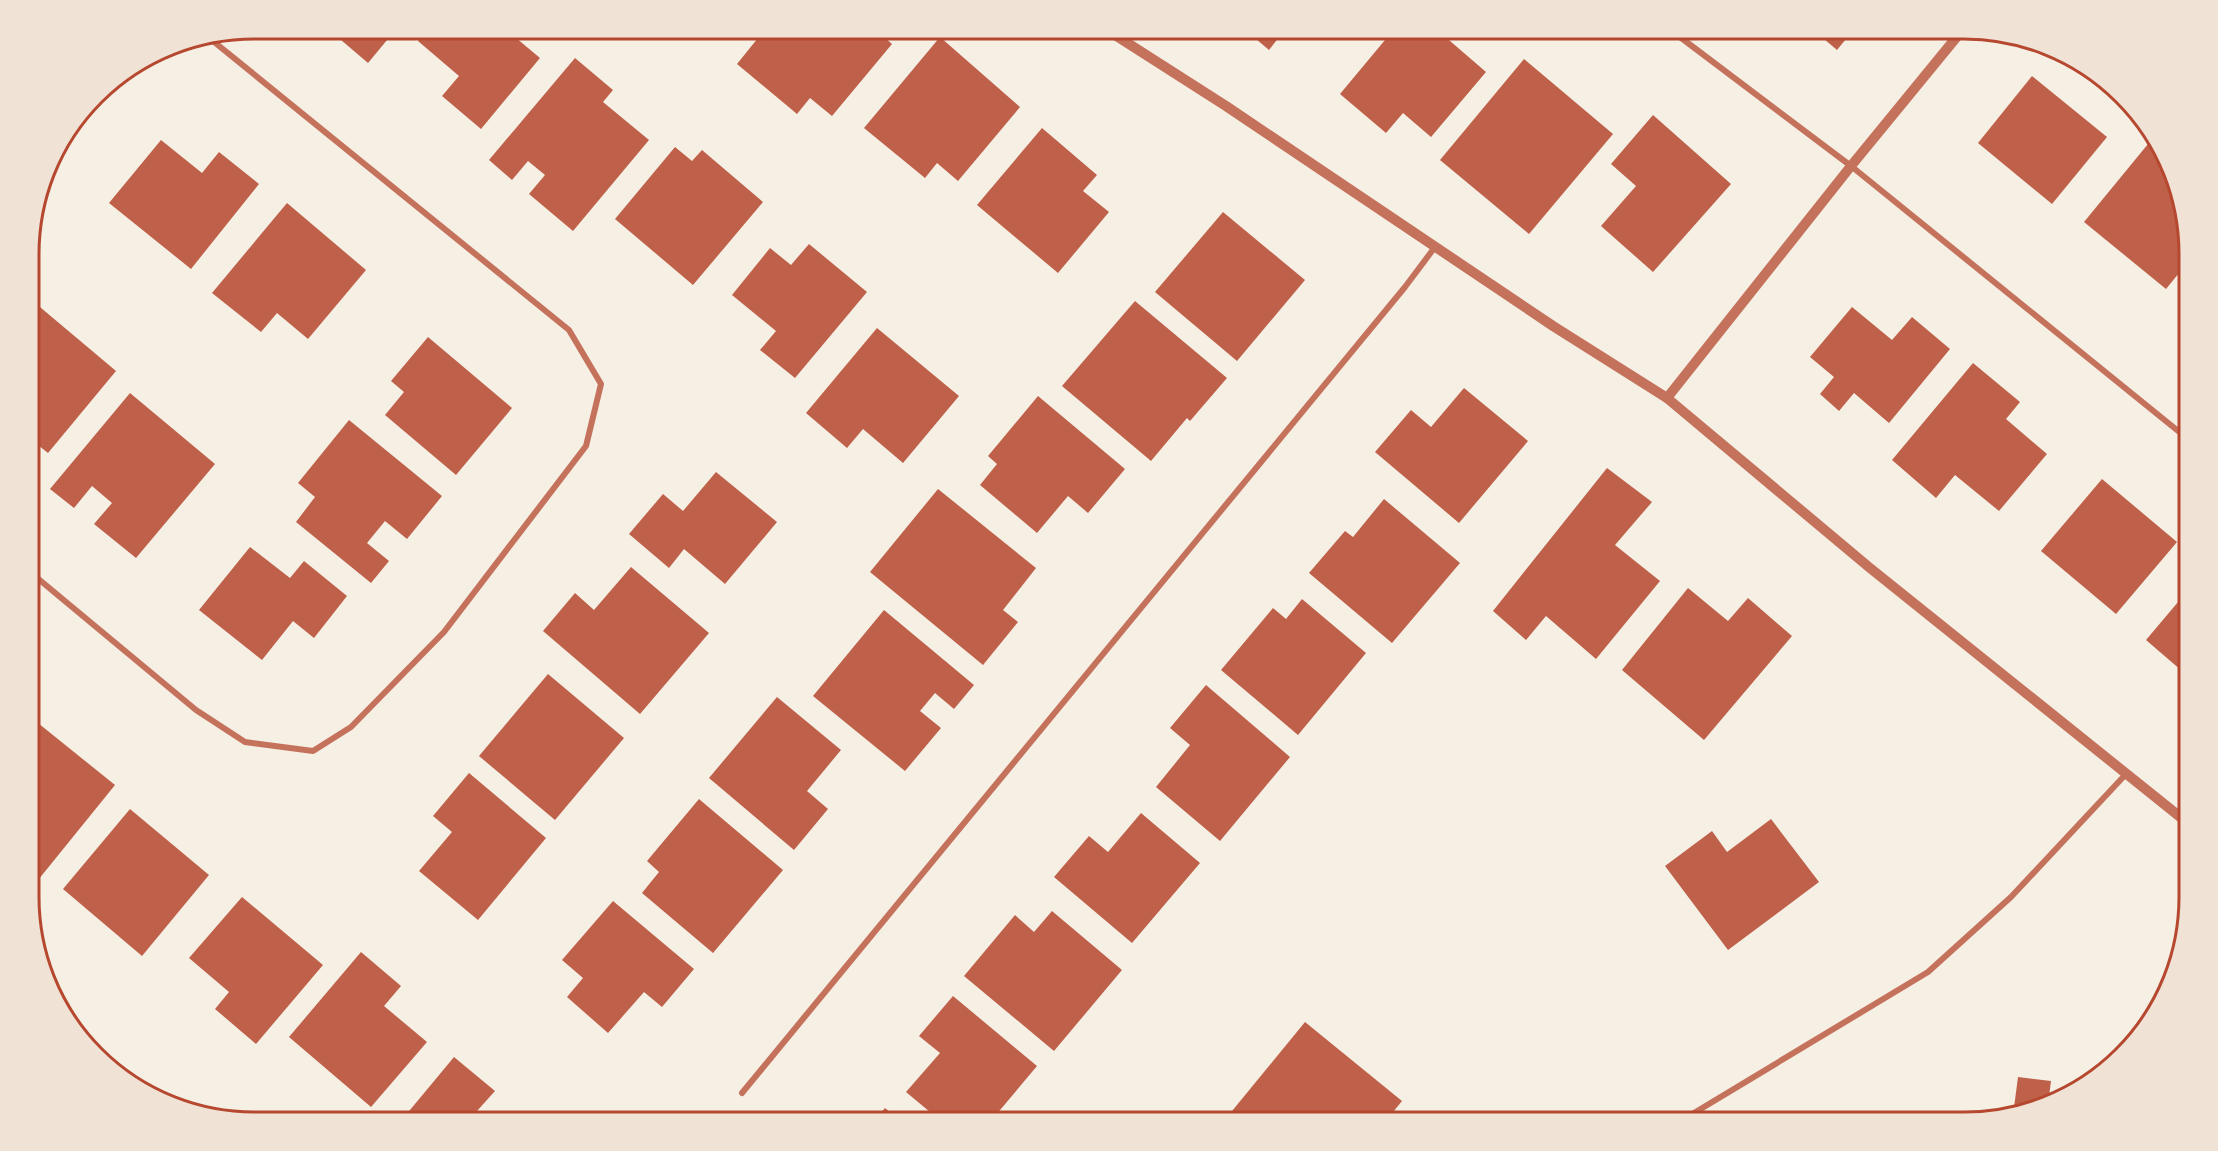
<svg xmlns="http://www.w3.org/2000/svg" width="2218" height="1151" viewBox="0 0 2218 1151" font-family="Merriweather,serif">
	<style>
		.building { fill: #bf614a }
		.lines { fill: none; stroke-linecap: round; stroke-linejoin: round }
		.minor { stroke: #c5725c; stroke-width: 6 }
		.tertiary { stroke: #c5725c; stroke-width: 10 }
		.rim { fill: none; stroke: #b5482f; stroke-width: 3 }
	</style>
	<rect width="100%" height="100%" fill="#f6efe4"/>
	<g class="building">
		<path d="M327,28H397L368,63Z"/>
		<path d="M429,28H504L540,58L481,129L442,96L459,76L418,41Z"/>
		<path d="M766,28H874L892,44L832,116L810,98L797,114L737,64Z"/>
		<path d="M1243,28H1286L1269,50Z"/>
		<path d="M1395,28H1435L1486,72L1431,137L1403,113L1386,133L1340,94Z"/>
		<path d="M1811,28H1855L1837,50Z"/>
		<path d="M940,37L1020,107L958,181L937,163L925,178L864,128Z"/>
		<path d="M575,58L613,90L603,102L649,140L573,231L529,194L545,175L528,161L512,180L489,160Z"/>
		<path d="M1524,59L1613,134L1529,234L1440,160Z"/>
		<path d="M121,75L57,153L54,151L105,85Z"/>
		<path d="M2032,76L2107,137L2052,204L1978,143Z"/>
		<path d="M1653,115L1731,184L1653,272L1601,226L1636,186L1611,164Z"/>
		<path d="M1042,128L1097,175L1083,191L1109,212L1058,273L977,205Z"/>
		<path d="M161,140L202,173L219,152L259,184L191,269L109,203Z"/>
		<path d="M2148,144L2161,154L2188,225V262L2166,289L2084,222Z"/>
		<path d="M675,147L692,161L702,150L763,202L693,285L615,219Z"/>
		<path d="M287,203L366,270L308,339L277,313L261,332L212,293Z"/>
		<path d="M1223,212L1305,280L1237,361L1155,292Z"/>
		<path d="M809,244L867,292L795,378L760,350L776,331L732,295L770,248L791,265Z"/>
		<path d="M1135,301L1227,378L1190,421L1187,418L1151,461L1062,386Z"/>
		<path d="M34,302L116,371L48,453L29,438V308Z"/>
		<path d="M1852,307L1892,340L1912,317L1950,349L1889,423L1854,393L1839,411L1820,394L1834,377L1810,357Z"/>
		<path d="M877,328L959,396L903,463L863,429L847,448L806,413Z"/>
		<path d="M428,337L512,408L456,475L385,415L404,392L391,381Z"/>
		<path d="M1973,363L2020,402L2006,419L2047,454L1999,511L1955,475L1936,498L1892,460Z"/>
		<path d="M1464,388L1528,441L1459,523L1375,452L1411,410L1431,427Z"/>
		<path d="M130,393L215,464L136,558L94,524L112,503L92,486L74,508L50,489Z"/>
		<path d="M1038,396L1125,469L1088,513L1068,496L1037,533L980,485L997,464L988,456Z"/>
		<path d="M349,420L442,496L407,539L385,521L367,543L389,561L371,583L296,522L315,497L298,483Z"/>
		<path d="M1607,468L1652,502L1615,545L1660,581L1596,659L1546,616L1526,640L1493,611Z"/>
		<path d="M716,472L777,522L725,584L684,549L669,568L629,534L663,494L683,511Z"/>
		<path d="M2102,479L2177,542L2116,614L2041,551Z"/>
		<path d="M938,489L1036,568L1003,610L1018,622L983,665L870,572Z"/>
		<path d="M1384,499L1460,563L1392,643L1309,573L1345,531L1353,537Z"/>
		<path d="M250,547L290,578L304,561L347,596L314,638L293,621L262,660L199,610Z"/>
		<path d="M631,567L709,633L640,714L543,631L575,593L594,610Z"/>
		<path d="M1688,588L1728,621L1748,598L1792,636L1704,740L1622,670Z"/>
		<path d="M2189,589V677L2146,640Z"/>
		<path d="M1302,599L1366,653L1298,735L1221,670L1273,608L1286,619Z"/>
		<path d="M884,610L974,685L954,709L935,693L920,711L941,728L905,771L813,696Z"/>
		<path d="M548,674L624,738L555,820L479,756Z"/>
		<path d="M1206,685L1290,757L1220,841L1156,787L1190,745L1170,728Z"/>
		<path d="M777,697L841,750L807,791L828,809L794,850L709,778Z"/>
		<path d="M33,719L115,785L30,890V724Z"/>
		<path d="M469,773L546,838L478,920L419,871L452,832L433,816Z"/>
		<path d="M699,799L783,870L713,953L642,893L659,872L647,861Z"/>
		<path d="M130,809L209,875L142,956L63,889Z"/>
		<path d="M1141,813L1200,863L1132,943L1054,877L1089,836L1108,852Z"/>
		<path d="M1771,819L1819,882L1728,950L1665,866L1712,831L1727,852Z"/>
		<path d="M242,897L323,965L256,1044L215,1009L229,992L189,958Z"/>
		<path d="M613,901L694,969L662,1007L644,992L608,1033L567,997L583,978L562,960Z"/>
		<path d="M1052,911L1122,970L1054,1051L964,976L1015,915L1034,932Z"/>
		<path d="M361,952L401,986L384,1006L427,1042L371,1107L289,1037Z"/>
		<path d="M953,996L1037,1066L990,1122H942L906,1092L940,1053L919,1036Z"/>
		<path d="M1305,1022L1402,1101L1385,1122H1223Z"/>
		<path d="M454,1057L495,1091L477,1111L491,1122H400Z"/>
		<path d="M2018,1077L2051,1081L2048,1105L2036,1111L2013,1115Z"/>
		<path d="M885,1108L902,1122H873Z"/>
	</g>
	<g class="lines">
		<g class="minor">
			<path d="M1668,28L1851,166L2188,439"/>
			<path d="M30,572L196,710L245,742L313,751L351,727L444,632L586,446L601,384L569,330L208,37"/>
			<path d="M742,1093L1405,287L1435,247"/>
			<path d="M1679,1122L1928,972L2011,897L2126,774"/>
		</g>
		<g class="tertiary">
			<path d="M1104,28L1226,106L1553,326L1667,398L1870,568L2189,824"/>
			<path d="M1667,398L1851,166L1964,28"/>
		</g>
	</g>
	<path d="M0 0H2218V1151H0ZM254 39H1964A215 215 0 0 1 2179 254V897A215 215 0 0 1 1964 1112H254A215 215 0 0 1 39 897V254A215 215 0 0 1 254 39Z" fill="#f1e2d6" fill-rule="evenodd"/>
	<path class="rim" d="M254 39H1964A215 215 0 0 1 2179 254V897A215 215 0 0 1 1964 1112H254A215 215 0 0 1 39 897V254A215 215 0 0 1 254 39Z"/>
</svg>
